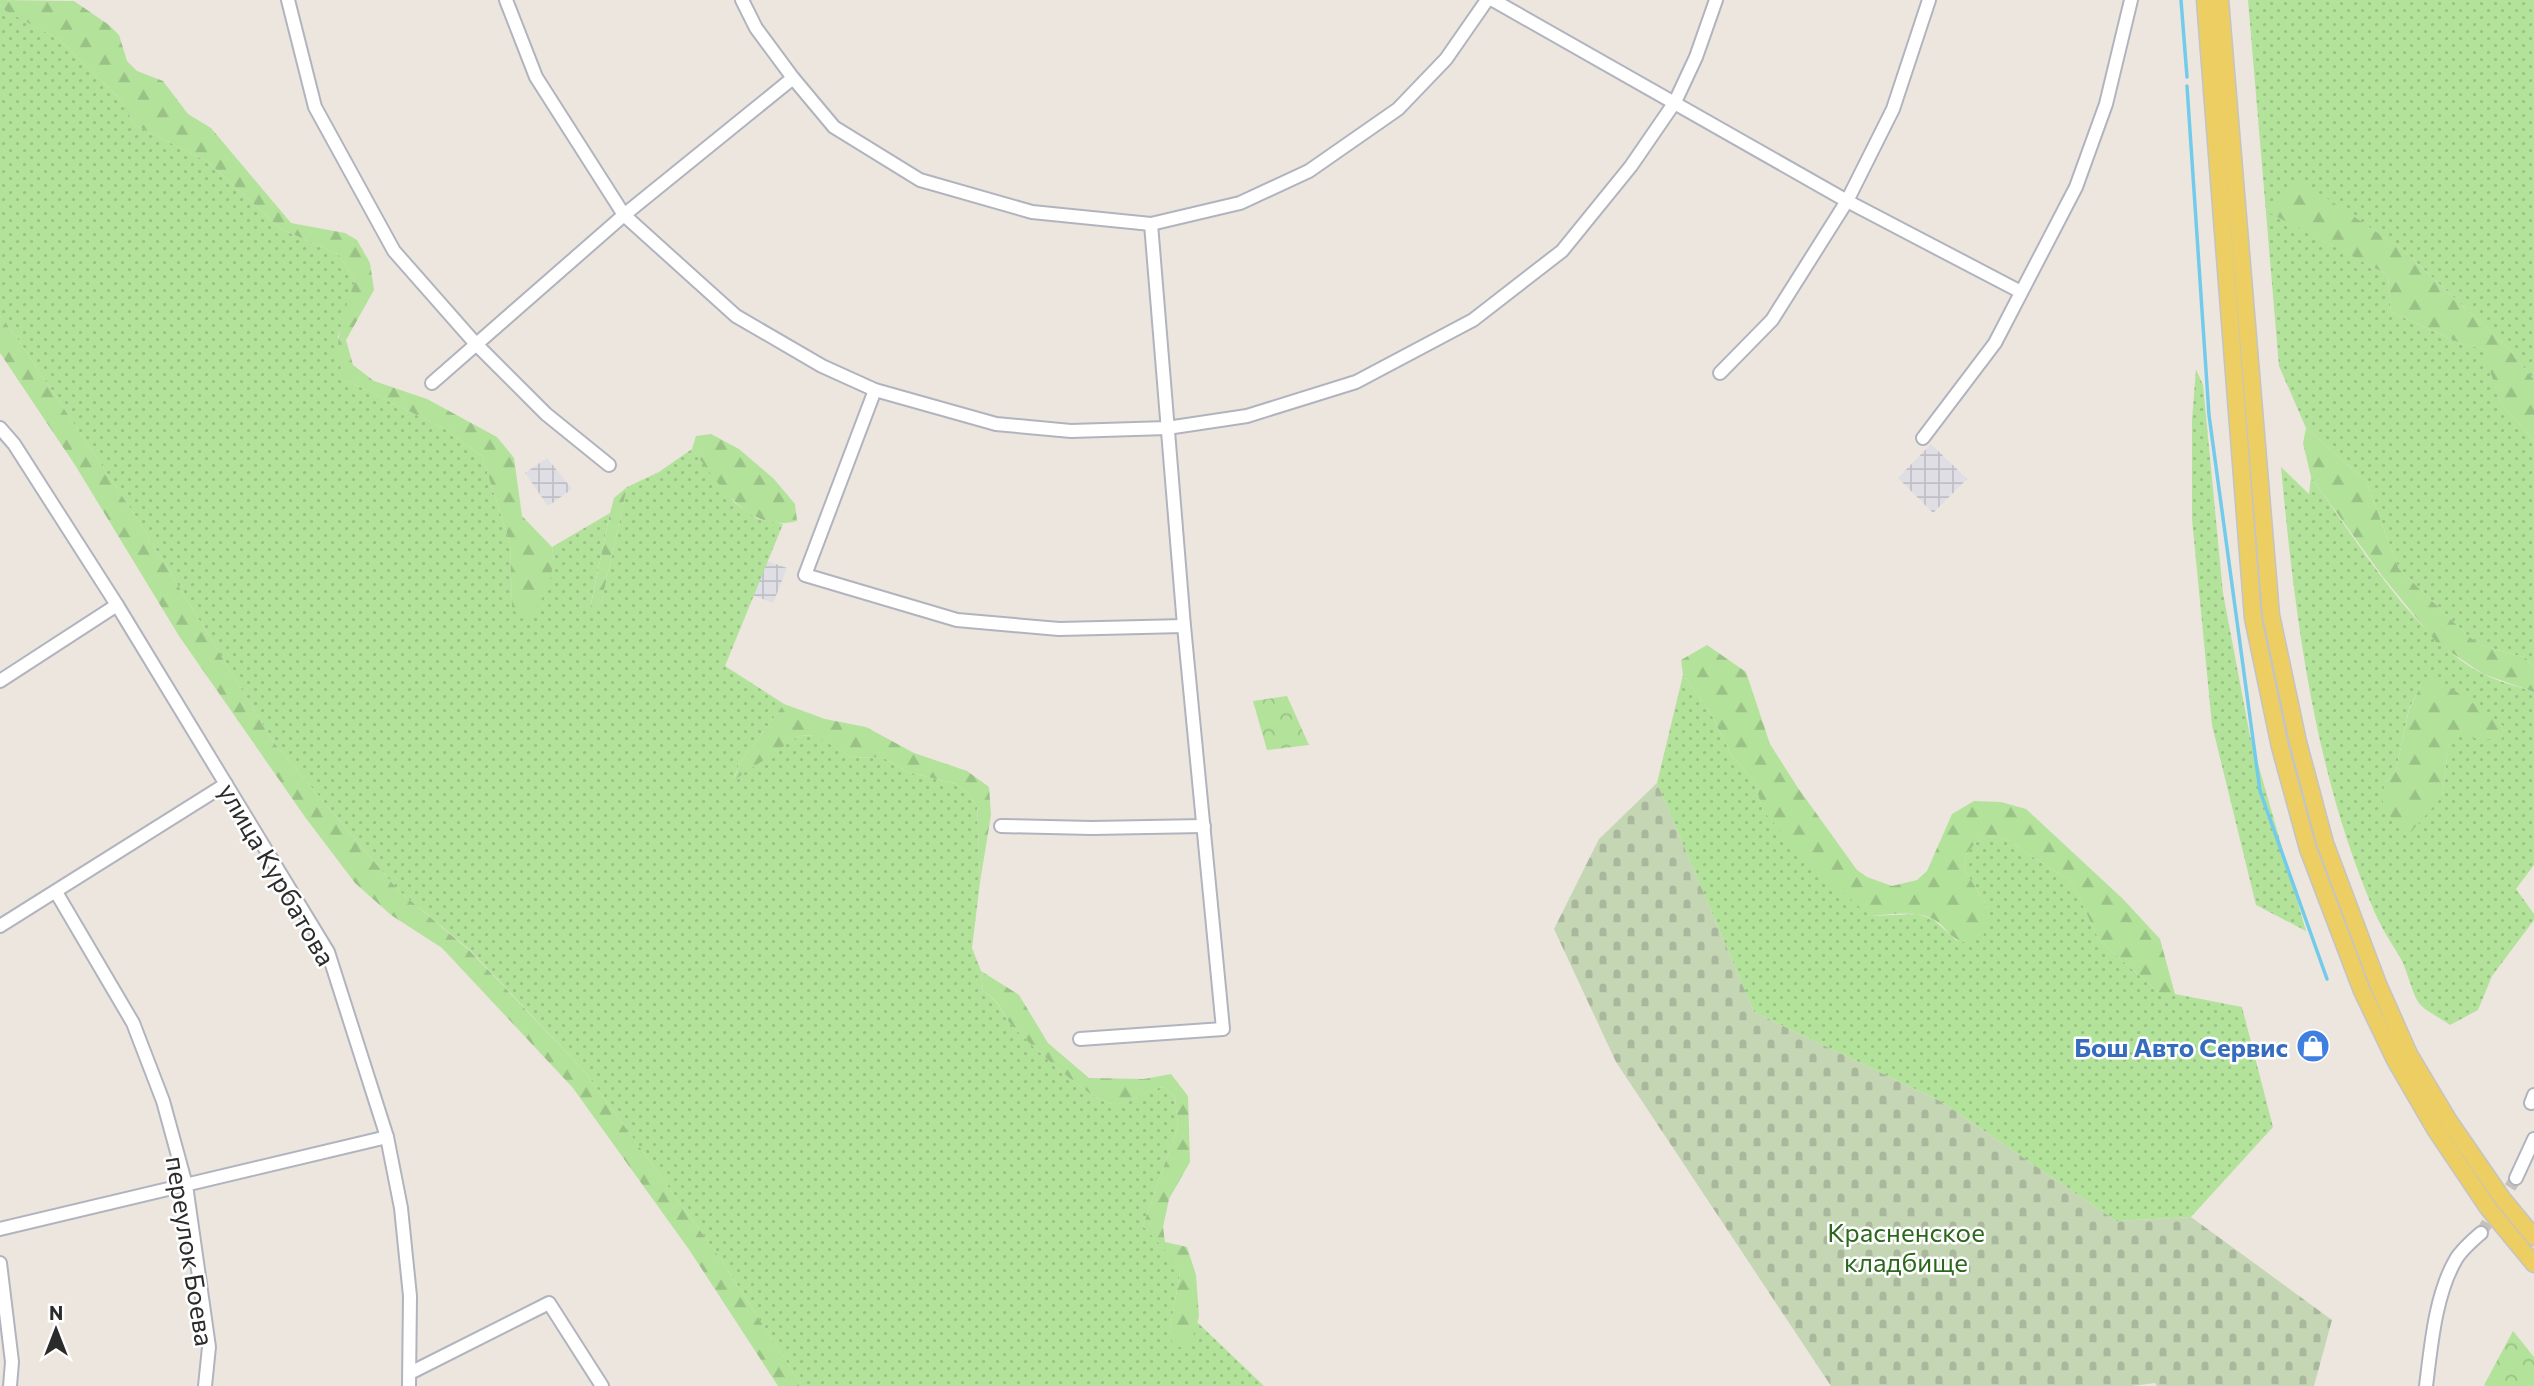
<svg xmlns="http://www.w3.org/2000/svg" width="2534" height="1386" viewBox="0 0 2534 1386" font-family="Commissioner,sans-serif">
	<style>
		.industrial { fill: url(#industrial-grid) }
		.grass { fill: url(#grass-dots); fill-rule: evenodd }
		.forest { fill: url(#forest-firs) }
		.cemetery { fill: url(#cemetery-stones) }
		.park { fill: url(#park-crowns) }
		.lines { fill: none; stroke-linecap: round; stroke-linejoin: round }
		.stream { stroke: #73cbec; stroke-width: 3.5 }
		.minor-tunnel { stroke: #c5c1ba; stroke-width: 12; stroke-dasharray: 12 6; stroke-linecap: butt }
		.minor-casing { stroke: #b1b4be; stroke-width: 16 }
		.major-casing { stroke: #c4c4c4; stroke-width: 19 }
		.minor { stroke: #fff; stroke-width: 12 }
		.major { stroke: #edce62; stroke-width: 16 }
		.labels { text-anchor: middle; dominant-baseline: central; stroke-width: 5; stroke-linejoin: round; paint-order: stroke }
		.street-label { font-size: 26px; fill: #2b2b2b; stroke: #fff }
		.shop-label { font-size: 26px; font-weight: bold; fill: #366cbe; stroke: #fff; text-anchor: end }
		.park-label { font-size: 26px; fill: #2b671c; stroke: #fff }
	</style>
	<defs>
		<pattern id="industrial-grid" width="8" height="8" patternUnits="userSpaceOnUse" patternTransform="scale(1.75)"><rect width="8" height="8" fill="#e0dee5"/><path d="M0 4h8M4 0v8" fill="none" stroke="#c0bfc5"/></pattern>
		<pattern id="grass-dots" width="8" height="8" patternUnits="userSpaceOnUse" patternTransform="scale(1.75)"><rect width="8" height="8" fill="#b3e29b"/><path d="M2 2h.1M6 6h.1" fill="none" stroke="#9ac286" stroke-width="1.8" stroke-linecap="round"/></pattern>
		<pattern id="forest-firs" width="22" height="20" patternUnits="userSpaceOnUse" patternTransform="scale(1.75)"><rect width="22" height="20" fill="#b3e29b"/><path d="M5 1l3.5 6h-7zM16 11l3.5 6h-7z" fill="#9ac286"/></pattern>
		<pattern id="cemetery-stones" width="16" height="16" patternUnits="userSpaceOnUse" patternTransform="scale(1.75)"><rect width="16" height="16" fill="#c5d6b5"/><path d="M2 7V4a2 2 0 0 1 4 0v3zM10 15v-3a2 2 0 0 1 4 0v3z" fill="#a9b89c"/></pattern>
		<pattern id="park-crowns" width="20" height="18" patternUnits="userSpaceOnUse" patternTransform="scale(1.75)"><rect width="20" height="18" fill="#b3e29b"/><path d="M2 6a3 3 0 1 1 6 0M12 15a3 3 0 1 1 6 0" fill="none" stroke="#9ac286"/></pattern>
	</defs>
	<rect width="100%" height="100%" fill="#ece6de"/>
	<g class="industrial">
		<path d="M1931,444L1967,479L1933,513L1898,478Z"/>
		<path d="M547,458L572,489L548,506L525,473Z"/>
		<path d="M765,560L787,568L773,603L752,595Z"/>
	</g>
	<g class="grass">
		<path d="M2248,0H2534V380L2507,347L2403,250L2300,181L2267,211L2388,275L2391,312L2462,344L2484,349L2501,404L2534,441V668L2526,658L2481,645L2468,636L2399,569L2366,481L2306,428L2279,366Z"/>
		<path d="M0,5L7,11L60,40L118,97L135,125L208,162L281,229L338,254L355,280L338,337L346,380L445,429L482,456L510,543L512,606L554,561L552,547L610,513L590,608L602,600L627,487L659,472L692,449L735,503L758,519L783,524L725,666L784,704L739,764L734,778L799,736L816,735L852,758L882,757L908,772L956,784L968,793L977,806L980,882L972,948L981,971L983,991C1003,1004 1000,1013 1014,1028C1030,1044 1094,1104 1113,1104C1132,1104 1143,1090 1164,1087L1175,1097L1178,1126L1143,1226L1174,1259L1180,1273L1169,1334L1189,1345L1197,1322L1264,1386H802L720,1258L585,1072L471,951L398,890L275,744L138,520L19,341L0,315Z"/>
		<path d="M2196,369L2203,385L2223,593L2250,736L2306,931L2256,905L2212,725L2192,519V420Z"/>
		<path d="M2281,467L2309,494L2311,477C2355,538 2417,641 2483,674C2499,682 2517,686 2534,692V865L2516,889L2534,914V920L2492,976L2478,1010L2450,1025C2441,1018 2426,1012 2419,1003C2413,996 2407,970 2401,959C2392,944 2382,929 2375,913C2314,773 2295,617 2281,467ZM2422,683L2503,726L2501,740L2458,729L2449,741L2442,797L2385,782L2396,770L2409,709Z"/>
		<path d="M1683,675L1710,712L1732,756L1754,781L1763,811L1870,916L1917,914L1933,919L1957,941L1988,907L1964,869L1966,855L1975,843L1990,836L2005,839L2072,882L2099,940L2160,994H2175L2242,1007L2273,1127L2191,1217L2116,1221L1942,1102L1754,1012L1657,783Z"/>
	</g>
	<g class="forest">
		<path d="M0,0L74,1L109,25L119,35L127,61L137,71L163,81L188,114L211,128L291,223L345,233L357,240L370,263L374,290L346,340L353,365L374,381L427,399L497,437L514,458L522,516L552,547L554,561L548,589L533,612L520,619L512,607L510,543L482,456L445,429L346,380C328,349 345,312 355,280L338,254L281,229L208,162L135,125L118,97L60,40L6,11L0,5Z"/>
		<path d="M2300,180L2403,250L2507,347L2534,380V441L2501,404L2483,349L2462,344L2391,312L2388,275L2266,211Z"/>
		<path d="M0,315L19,341L138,520L275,744L398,890L470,951L585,1072L720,1258L802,1386H778L690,1251L573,1088L442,948L391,915L355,883L305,817L179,636L75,465L0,353Z"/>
		<path d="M2306,428L2366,481L2399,569L2468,636L2481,645L2526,658L2534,668V692L2483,674L2437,643L2383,577L2311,477L2303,443Z"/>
		<path d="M711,434L739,449L774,479L795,504L797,521C747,534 718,482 692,449L696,436Z"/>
		<path d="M627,487L602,600L590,609L610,513L614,498Z"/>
		<path d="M1707,645L1746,672L1770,744L1798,788L1857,870L1867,877L1892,886L1917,880L1927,871L1952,814L1974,801L2001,802L2026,809L2123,899L2160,939L2175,994H2160L2099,940L2072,882L2005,839L1990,836L1975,843L1966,855L1964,869L1988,907L1984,935L1971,944C1945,939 1949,926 1931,918C1913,910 1889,915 1870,916L1821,874L1763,811L1754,781L1732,756L1710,712L1683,675L1681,660Z"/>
		<path d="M2435,677L2493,717L2503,727L2501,740L2471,738L2458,730L2449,742L2442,797L2410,833L2385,812L2382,797L2385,782L2396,770L2409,710L2422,683Z"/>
		<path d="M784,704L825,719L866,727L914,753L967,771L989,787L991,815L980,882L977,806L968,793L956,784L908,772L882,757L852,758L815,735L799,736L734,780L739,764Z"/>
		<path d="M981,971L1019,995L1048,1043L1089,1078L1144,1079L1171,1074L1188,1096L1190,1162L1169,1199L1163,1227L1165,1242L1187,1247L1196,1275L1199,1317L1190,1345L1175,1348L1169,1334L1180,1273L1173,1259L1143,1226L1178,1126L1175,1097L1164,1087C1143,1090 1131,1105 1113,1104C1094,1104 1030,1044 1014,1028C1000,1013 1004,1004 983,991Z"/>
	</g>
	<path class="cemetery" d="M1657,783L1754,1012L1942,1102L2116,1221L2191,1217L2332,1320L2314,1386H2157L2155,1383L2132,1386H1831L1616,1062L1554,929L1599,839Z"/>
	<g class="park">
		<path d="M1287,696L1309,745L1267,750L1253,701Z"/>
		<path d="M2513,1331L2534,1357V1386H2486L2484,1385Z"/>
	</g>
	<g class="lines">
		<g class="stream">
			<path d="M2181,0L2187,77"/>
			<path d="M2187,86L2209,415L2260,791L2327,979"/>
		</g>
		<path class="minor-tunnel" d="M2481,1233L2516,1178"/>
		<defs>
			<g id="minor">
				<path d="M288,0L315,107L394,251L475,343L546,414L609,465"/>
				<path d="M506,0L536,77L624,215L736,316L822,366L875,390L996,424L1071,431L1167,428L1247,416L1356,382L1473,320L1562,251L1631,166L1675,102L1696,57L1716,0"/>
				<path d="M742,0L756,28L793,78L834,127L920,180L1032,212L1151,224L1240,203L1309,171L1398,109L1446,59L1487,0"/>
				<path d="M1493,0L1847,201L2021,292"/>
				<path d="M1720,373L1772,320L1847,201L1893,109L1929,0"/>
				<path d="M432,383L624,215L793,78"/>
				<path d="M875,390L805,575L957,620L1059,629L1184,626"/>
				<path d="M0,428L14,444L117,605L328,952L387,1137L401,1208L410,1296L409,1386"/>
				<path d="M1923,438L1995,343L2076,187L2106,104L2131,0"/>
				<path d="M0,681L117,605"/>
				<path d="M1001,826L1092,828L1204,826"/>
				<path d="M56,892L133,1023L163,1101L186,1185L209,1347L205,1386"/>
				<path d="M0,926L226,784"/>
				<path d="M1080,1039L1223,1029L1184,626L1151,224"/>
				<path d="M2531,1103L2534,1095"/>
				<path d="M2516,1178L2534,1139"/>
				<path d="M0,1229L387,1137"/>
				<path d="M0,1263L12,1362L10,1386"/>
				<path d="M410,1373L549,1303L602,1386"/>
				<path d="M2426,1386C2431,1347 2435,1296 2455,1261C2460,1251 2472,1241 2481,1233"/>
			</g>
			<g id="major">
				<path d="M2205,0L2253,618L2280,747L2308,849L2362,991L2395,1060L2435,1129L2488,1208L2534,1264"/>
				<path d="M2220,0L2271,615L2298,742L2325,843L2378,984L2409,1054L2449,1121L2502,1198L2534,1237"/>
			</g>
		</defs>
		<use href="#minor" class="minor-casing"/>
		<use href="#major" class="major-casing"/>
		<use href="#minor" class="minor"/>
		<use href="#major" class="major"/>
	</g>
	<defs>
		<symbol id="shop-disc" viewBox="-11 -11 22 22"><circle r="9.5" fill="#3f7fe0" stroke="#fff"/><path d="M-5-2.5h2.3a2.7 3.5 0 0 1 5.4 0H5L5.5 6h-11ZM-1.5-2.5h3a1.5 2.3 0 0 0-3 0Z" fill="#fff"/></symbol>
	</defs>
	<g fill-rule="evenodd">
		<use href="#shop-disc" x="2294" y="1027" width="38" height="38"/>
	</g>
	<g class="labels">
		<g class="street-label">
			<text transform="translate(278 874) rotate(60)">улица Курбатова</text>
			<text transform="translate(191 1251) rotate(81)">переулок Боева</text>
		</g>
		<g class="shop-label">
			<text x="2288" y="1046">Бош Авто Сервис</text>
		</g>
		<g class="park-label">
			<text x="1906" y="1231">Красненское<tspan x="1906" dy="30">кладбище</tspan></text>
		</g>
	</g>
	<g transform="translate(56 1330)" stroke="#ffffff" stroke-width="5" paint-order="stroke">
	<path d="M0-5L12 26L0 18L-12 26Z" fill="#2b2b2b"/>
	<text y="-10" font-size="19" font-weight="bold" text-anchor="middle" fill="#2b2b2b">N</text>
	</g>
</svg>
